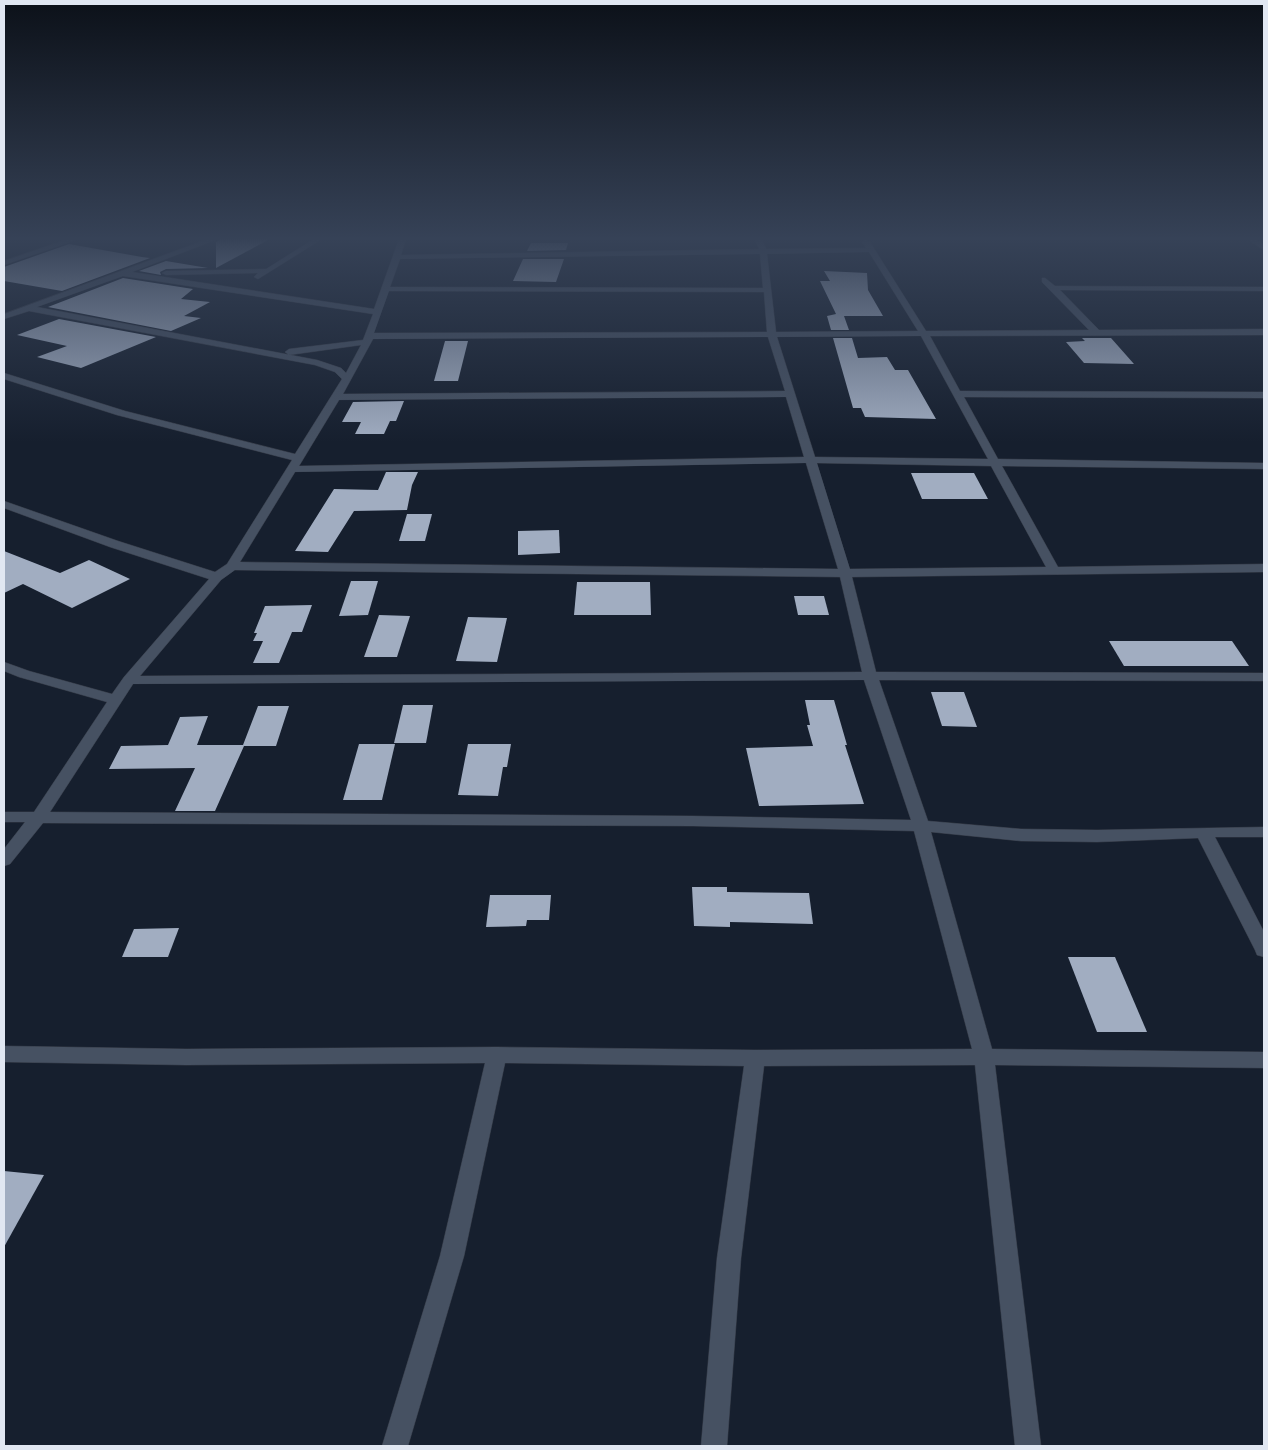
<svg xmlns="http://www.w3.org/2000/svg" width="1268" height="1450" viewBox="0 0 1268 1450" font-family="Rubik,sans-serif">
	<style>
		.building { fill: #a1adc1 }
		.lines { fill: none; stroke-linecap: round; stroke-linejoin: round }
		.minor-casing { stroke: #343a46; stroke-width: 1 }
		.minor { fill: #465162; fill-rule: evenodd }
	</style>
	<rect width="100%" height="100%" fill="#161f2e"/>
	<g class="building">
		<path d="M220,239H270L216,268V242Z"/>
		<path d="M531,243H568L566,250L527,251Z"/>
		<path d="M69,244L142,257L150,258L62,291L4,281V267Z"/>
		<path d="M523,259H564L556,282L513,281Z"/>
		<path d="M166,261L208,268L166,269L160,272L161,275L139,271Z"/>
		<path d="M824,271L867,273L868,290L883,316H844L849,330H831L827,316L836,314L820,281H830Z"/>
		<path d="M123,278L193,289L181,299L210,302L184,316L201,318L171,331L48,307Z"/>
		<path d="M59,319L156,337L81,368L37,357L67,346L17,335Z"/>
		<path d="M833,338H852L858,358L887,357L895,370H908L936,419L865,417L861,408H853Z"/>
		<path d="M1082,338H1111L1134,364L1084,363L1066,342L1085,341Z"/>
		<path d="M445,341H468L458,381H434Z"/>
		<path d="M404,401L396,421H390L384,434H355L361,422H342L353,402Z"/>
		<path d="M386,472H418L412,485L407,510L354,511L328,552L295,551L334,489L378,490Z"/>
		<path d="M911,473H974L988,499H922Z"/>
		<path d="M407,514H432L425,541H399Z"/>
		<path d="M559,530L560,553L518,555V531Z"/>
		<path d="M4,551L60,573L89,560L130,579L72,608L23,584L4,593Z"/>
		<path d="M351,581H378L368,615L339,616Z"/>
		<path d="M577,582H650L651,615H574Z"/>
		<path d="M794,596H824L829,615H798Z"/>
		<path d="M312,605L302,632H292L279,663H253L263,641H253L257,633H254L265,606Z"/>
		<path d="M379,615L410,616L397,657H364Z"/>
		<path d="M468,617L507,618L497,662L456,661Z"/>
		<path d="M1109,641H1232L1249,666H1124Z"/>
		<path d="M931,692H964L977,727L942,726Z"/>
		<path d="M805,700H834L847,745H845L864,804L759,806L746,748L813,746L807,725H810Z"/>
		<path d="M403,705H433L426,743H394Z"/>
		<path d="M258,706H289L276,746H244L215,811H175L195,768L109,769L121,746L168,745L180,717L208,716L197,745H243Z"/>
		<path d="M359,744H395L382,800H343Z"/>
		<path d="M468,744H511L507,767H503L498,796L458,795Z"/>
		<path d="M692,887H727V892L809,893L813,924L730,922V927L694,926Z"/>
		<path d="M490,895H551L549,920H527L526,926L486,927Z"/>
		<path d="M179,928L168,957H122L134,929Z"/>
		<path d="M1068,957H1115L1147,1032H1097Z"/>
		<path d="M4,1171L44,1175L4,1247Z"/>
	</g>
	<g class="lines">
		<defs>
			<g id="minor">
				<path d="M68,239H79L4,265V261Z"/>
				<path d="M208,239H218L132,272L374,309L399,239H406L401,255L759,249L755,239H762L766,249L866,248L862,242L866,240L870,242L926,331L1089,330L1042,282V278H1045L1055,286L1264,287V291L1060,290L1099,330L1264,329V335L930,336L960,391L1264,392V398L964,397L998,459L1264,463V469L1002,466L1058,567L1264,564V572L852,577L876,672L1264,673V681L879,680L928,821L1021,829L1097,830L1264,827V837H1215L1264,932V957L1257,955L1255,950L1198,838L1097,842L1021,841L931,832L992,1049L1264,1052V1068L995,1065L1041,1446H1015L975,1065L764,1066L741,1258L727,1446H701L717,1258L744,1066L505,1063L464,1256L408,1446H382L440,1256L485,1063L186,1065L4,1062V1046L186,1049L497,1047L755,1050L972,1049L914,831L693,826L43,823L10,864L4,866V849L25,822H4V812H34L107,702L19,677L4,671V662L29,671L112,694L124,677L209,579L110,547L4,508V501L118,541L215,572L227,564L292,460L117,415L4,379V373L125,411L295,454L342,379L335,372L315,365L29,311L4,319V314ZM869,252L918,331L776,332L767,254ZM760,254L763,288L390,287L400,259ZM123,276L373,314L363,340L289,349L285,352L289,355L361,345L346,373L341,368L317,360L37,307ZM389,291L764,292L767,332L374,333ZM921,336L988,459L815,457L777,337ZM768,337L785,391L343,394L373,339ZM786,397L804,457L299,466L339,400ZM806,463L838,569L240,562L295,472ZM817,463L991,466L1046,567L850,569ZM235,570L840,577L862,672L140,676L221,580ZM864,680L911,820L693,816L50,812L133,684Z"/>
				<path d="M314,239H322L258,279L254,277L258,273L166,275L162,273L166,271L266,269Z"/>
				<path d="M1247,239H1255L1264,245V250Z"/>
			</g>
		</defs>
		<use href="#minor" class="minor-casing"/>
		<use href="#minor" class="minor"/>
	</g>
	<linearGradient id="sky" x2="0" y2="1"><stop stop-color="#0c1119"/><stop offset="0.54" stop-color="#364257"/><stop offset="1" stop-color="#364257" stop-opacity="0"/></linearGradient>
	<rect width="1268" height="442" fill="url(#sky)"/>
	<rect width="1268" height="1450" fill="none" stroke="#e1e7f2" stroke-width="10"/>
</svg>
